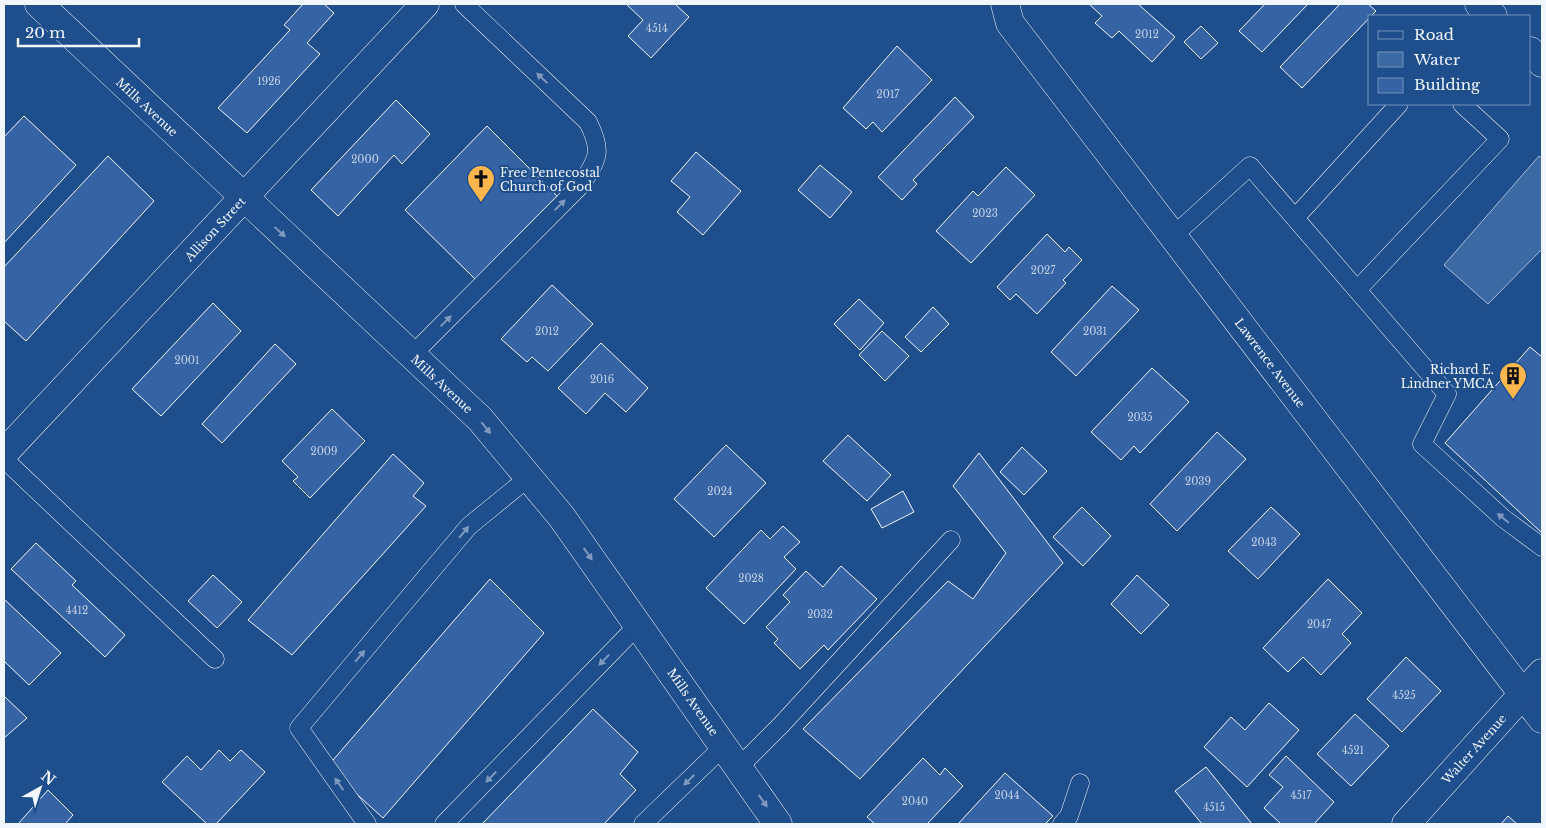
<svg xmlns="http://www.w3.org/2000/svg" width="1546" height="828" viewBox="0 0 1546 828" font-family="'Libre Baskerville',serif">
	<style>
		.water { fill: #3b69a3; stroke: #a8bbd7 }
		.building { fill: #3563a3; stroke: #f2f6ff }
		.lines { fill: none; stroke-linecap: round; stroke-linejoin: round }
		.service-casing { stroke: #f2f6ff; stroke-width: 19 }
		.minor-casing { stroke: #f2f6ff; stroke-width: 29 }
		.tertiary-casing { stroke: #f2f6ff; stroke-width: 29 }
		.service { stroke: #1f4e8c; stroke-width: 18 }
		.minor { stroke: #1f4e8c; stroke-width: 28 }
		.tertiary { stroke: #1f4e8c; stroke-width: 28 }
		.oneway { fill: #7e9ac0 }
		.labels { text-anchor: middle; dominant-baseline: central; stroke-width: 4; stroke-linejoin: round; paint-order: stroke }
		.number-label { font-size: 10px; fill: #c3d1e8 }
		.street-label { font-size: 12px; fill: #f2f6ff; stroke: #1f4e8c }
		.poi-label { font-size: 12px; fill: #f2f6ff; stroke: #1f4e8c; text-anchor: start }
	</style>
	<rect width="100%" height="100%" fill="#1f4e8c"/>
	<path class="water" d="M1539,156L1542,158V249L1488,304L1444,265Z"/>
	<g class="building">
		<path d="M303,4H324L334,13L307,43L320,54L247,133L218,108L290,30L284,25Z"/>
		<path d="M626,4H675L689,17L651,58L628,36L643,20Z"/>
		<path d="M1089,4H1138L1175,37L1152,62L1119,31L1112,38L1095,23L1102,16Z"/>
		<path d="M1265,4H1308L1262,52L1239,31Z"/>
		<path d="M1340,4H1368L1376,11L1302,88L1280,67Z"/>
		<path d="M1201,26L1218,43L1201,59L1184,42Z"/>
		<path d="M897,46L932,80L882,132L873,122L866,129L843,108Z"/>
		<path d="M955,97L974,117L913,180L917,184L902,200L878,177Z"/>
		<path d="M396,100L430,134L402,164L394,155L338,216L311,190Z"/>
		<path d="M24,116L76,165L4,243V137Z"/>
		<path d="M487,126L557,196L475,279L405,210Z"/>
		<path d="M696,152L741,191L703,235L677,212L690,197L671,181Z"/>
		<path d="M108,156L154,201L26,341L4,321V267Z"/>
		<path d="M820,165L852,192L830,218L798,190Z"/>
		<path d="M1006,167L1035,195L971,263L936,231L973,191L978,196Z"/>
		<path d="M1047,234L1065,252L1069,247L1082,260L1063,280L1066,283L1037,314L1016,294L1010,300L997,287Z"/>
		<path d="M552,285L593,324L548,371L532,357L527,362L501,339Z"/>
		<path d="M1112,286L1139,310L1076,376L1051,352Z"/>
		<path d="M859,299L884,323L860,350L834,324Z"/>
		<path d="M213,303L241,331L161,416L132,389Z"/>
		<path d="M933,307L949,324L921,352L905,337Z"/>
		<path d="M882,331L909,356L885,381L859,355Z"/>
		<path d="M601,343L648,388L626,412L605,393L586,414L558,388Z"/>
		<path d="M275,344L296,364L222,443L202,424Z"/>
		<path d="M1530,347L1542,357V533L1445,443Z"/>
		<path d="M1152,368L1189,402L1140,453L1134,446L1121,460L1091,432Z"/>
		<path d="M332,409L365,441L310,498L293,481L298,477L282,461Z"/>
		<path d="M1217,432L1246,459L1177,531L1150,504Z"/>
		<path d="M848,435L891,475L867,501L823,461Z"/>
		<path d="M726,445L766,483L714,537L674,499Z"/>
		<path d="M1022,447L1047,471L1024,495L1000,472Z"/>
		<path d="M979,453L1063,563L860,779L803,729L948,581L973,599L1006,553L953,486Z"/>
		<path d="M393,454L424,483L413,496L426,506L292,655L248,620Z"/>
		<path d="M903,491L914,512L882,528L871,509Z"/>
		<path d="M1082,507L1111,536L1083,566L1053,537Z"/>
		<path d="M1271,507L1300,534L1258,579L1228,551Z"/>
		<path d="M783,526L800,542L784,557L796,569L744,624L706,588L761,530L770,539Z"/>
		<path d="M36,543L76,581L72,585L125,635L105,657L11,569Z"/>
		<path d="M841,566L877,599L828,650L824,645L800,669L774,643L778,639L766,627L790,602L783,595L806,571L823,587Z"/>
		<path d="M213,575L242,602L217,628L188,601Z"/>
		<path d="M1137,575L1169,605L1141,634L1111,604Z"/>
		<path d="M490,579L544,633L383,818L327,767Z"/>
		<path d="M1328,579L1362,613L1342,634L1351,643L1321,675L1303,657L1288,672L1263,648Z"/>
		<path d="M4,599L61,653L29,685L4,661Z"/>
		<path d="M1406,657L1441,691L1402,732L1367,699Z"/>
		<path d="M4,696L27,718L4,738Z"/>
		<path d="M1269,703L1299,730L1247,787L1204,747L1231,717L1245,730Z"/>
		<path d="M593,709L638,752L620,774L636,790L604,824H482Z"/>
		<path d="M1355,714L1389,746L1351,786L1317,754Z"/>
		<path d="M219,750L230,761L241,750L265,772L216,824H207L162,782L187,756L201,770Z"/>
		<path d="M1286,756L1334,802L1314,824H1281L1264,808L1283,787L1269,775Z"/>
		<path d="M923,758L940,775L945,768L963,786L927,824H875L867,817Z"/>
		<path d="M1206,767L1252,824H1202L1175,791Z"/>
		<path d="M1005,773L1053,816L1045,824H958Z"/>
		<path d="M48,790L73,815L65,824H18Z"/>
		<path d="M1508,816L1517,824H1501Z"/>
	</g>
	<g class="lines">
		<defs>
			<g id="service">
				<path d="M1295,218L1399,104"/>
				<path d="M1173,236L1250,166L1447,394L1422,444L1503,518L1542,547"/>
				<path d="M1357,290L1500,139L1462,104"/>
				<path d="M411,356L581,185C598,158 603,152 588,122L464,4"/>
				<path d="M4,459L215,659"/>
				<path d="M739,767L782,724L951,540"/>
				<path d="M367,824L299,728L469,526L528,478"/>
				<path d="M444,824L638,625"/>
				<path d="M643,824L724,746"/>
				<path d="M1062,824L1069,816L1080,783"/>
			</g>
			<g id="minor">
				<path d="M39,4L480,419L561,516L778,824"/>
				<path d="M1005,4L1010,23L1542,719"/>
				<path d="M1406,824L1542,673"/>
			</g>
			<g id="tertiary">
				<path d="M1479,4L1493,16"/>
				<path d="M1530,51L1542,63"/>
				<path d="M4,453L425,4"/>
			</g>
		</defs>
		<use href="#service" class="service-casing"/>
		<use href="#minor" class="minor-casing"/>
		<use href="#tertiary" class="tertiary-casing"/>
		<use href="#service" class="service"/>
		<use href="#minor" class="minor"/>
		<use href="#tertiary" class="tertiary"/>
	</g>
	<defs><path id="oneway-solid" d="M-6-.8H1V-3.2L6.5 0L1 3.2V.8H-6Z" transform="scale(1.25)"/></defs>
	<g class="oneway">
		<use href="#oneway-solid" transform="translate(542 78) rotate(-137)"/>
		<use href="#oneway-solid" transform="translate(560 205) rotate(-45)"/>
		<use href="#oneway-solid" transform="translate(280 232) rotate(43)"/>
		<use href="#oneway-solid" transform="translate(446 321) rotate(-45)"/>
		<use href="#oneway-solid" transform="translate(486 428) rotate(51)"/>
		<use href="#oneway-solid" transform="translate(1503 518) rotate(-141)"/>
		<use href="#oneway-solid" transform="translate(464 532) rotate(-50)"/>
		<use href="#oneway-solid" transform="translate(588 554) rotate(55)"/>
		<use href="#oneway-solid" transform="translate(360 656) rotate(-50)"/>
		<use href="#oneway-solid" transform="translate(604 660) rotate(134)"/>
		<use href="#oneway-solid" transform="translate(491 777) rotate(134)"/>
		<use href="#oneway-solid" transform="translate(689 780) rotate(136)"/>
		<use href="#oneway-solid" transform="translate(339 784) rotate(-125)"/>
		<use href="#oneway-solid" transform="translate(763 801) rotate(55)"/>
	</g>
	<defs>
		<symbol id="church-pin" viewBox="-11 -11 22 30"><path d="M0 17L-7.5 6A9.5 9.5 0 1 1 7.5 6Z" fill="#ffb74d" stroke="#1f4e8c"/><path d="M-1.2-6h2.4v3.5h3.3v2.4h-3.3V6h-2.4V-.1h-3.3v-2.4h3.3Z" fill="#111"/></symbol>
		<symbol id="building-pin" viewBox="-11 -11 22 30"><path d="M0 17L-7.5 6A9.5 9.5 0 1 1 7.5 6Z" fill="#ffb74d" stroke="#1f4e8c"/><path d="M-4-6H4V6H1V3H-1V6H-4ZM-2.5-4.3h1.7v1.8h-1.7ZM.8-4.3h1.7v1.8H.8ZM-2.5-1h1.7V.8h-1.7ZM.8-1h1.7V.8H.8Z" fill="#111"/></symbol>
	</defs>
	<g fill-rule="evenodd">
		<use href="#church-pin" x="465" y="163" width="32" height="43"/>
		<use href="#building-pin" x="1497" y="360" width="32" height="43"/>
	</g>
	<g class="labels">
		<g class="number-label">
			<text x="657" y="28">4514</text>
			<text x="1147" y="34">2012</text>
			<text x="269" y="81">1926</text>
			<text x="888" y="94">2017</text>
			<text x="365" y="159">2000</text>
			<text x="985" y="213">2023</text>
			<text x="1043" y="270">2027</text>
			<text x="547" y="331">2012</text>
			<text x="1095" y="331">2031</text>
			<text x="187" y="360">2001</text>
			<text x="602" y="379">2016</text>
			<text x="1140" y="417">2035</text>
			<text x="324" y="451">2009</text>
			<text x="1198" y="481">2039</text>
			<text x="720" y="491">2024</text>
			<text x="1264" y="542">2043</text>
			<text x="751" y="578">2028</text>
			<text x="77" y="610">4412</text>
			<text x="820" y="614">2032</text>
			<text x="1319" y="624">2047</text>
			<text x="1404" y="695">4525</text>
			<text x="1353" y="750">4521</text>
			<text x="1007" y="795">2044</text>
			<text x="1301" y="795">4517</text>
			<text x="915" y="801">2040</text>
			<text x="1214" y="807">4515</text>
		</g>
		<g class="street-label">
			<text transform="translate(147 107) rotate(43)">Mills Avenue</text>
			<text transform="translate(215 229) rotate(-47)">Allison Street</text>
			<text transform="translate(1270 363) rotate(53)">Lawrence Avenue</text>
			<text transform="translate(442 384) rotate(43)">Mills Avenue</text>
			<text transform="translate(693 702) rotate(55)">Mills Avenue</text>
			<text transform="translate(1474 749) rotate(-48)">Walter Avenue</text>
		</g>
		<g class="poi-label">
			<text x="500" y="172">Free Pentecostal<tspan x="500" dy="14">Church of God</tspan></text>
			<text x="1494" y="369" text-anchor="end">Richard E.<tspan x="1494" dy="14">Lindner YMCA</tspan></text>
		</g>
	</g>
	<rect width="1546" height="828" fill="none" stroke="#f2f6ff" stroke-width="10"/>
	<rect x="1368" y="15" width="162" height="90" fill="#1f4e8c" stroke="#7391ba"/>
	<rect x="1378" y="31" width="25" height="8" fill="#1f4e8c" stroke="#7391ba"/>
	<text x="1414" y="40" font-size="15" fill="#f2f6ff">Road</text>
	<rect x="1378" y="52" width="25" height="15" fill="#3b69a3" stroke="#7391ba"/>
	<text x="1414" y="65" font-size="15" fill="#f2f6ff">Water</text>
	<rect x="1378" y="78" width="25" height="15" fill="#3563a3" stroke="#7391ba"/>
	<text x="1414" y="90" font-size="15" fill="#f2f6ff">Building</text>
	<g transform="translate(40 788) rotate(39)" stroke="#1f4e8c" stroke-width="4" paint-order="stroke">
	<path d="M0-4L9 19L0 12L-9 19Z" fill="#f2f6ff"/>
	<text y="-8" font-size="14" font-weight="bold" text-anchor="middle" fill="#f2f6ff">N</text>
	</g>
	<path d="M18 38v8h121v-8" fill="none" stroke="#f2f6ff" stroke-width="2.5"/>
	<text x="25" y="38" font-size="15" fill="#f2f6ff" stroke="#1f4e8c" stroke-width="4" paint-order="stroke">20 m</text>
</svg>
